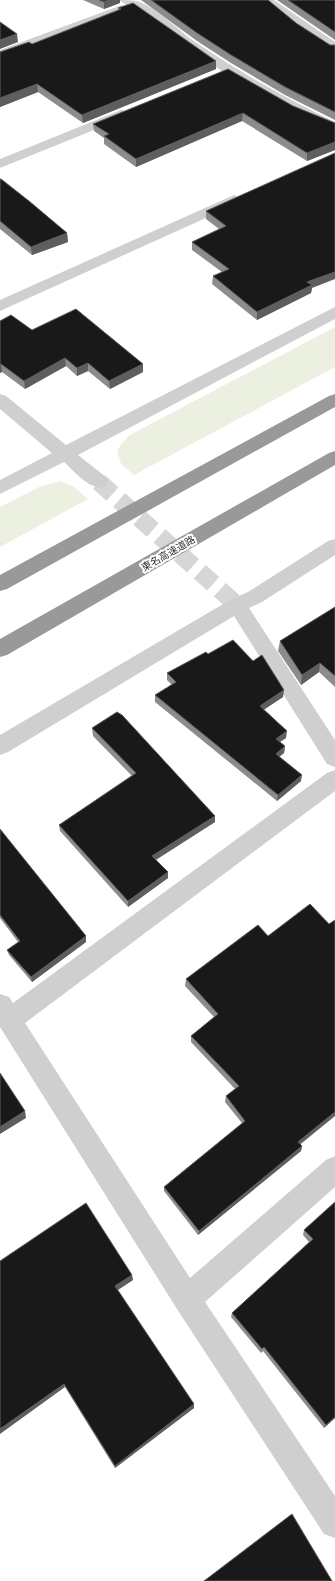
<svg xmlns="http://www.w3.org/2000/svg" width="335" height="1581" viewBox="0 0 335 1581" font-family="'Golos Text','Noto Sans JP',sans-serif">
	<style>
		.green { fill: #ecf0e0 }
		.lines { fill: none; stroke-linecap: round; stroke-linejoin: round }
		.street-tunnel { stroke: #d6d6d6; stroke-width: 18; stroke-dasharray: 18 9; stroke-linecap: butt }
		.street { fill: #cfcfcf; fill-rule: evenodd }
		.highway { fill: #999; fill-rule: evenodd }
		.wall { fill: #8c8c8c }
		.shaded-wall { fill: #5e5e5e }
		.building { fill: #191919; stroke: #5e5e5e }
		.labels { text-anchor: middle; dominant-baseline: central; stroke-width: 4; stroke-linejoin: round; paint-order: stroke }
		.street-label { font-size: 10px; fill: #323232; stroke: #fff }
	</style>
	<rect width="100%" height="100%" fill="#fff"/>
	<g class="green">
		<path d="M335,327V367L134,475L121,464L117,450L128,436Z"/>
		<path d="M60,481L74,487L88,499L0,547V507L39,487Z"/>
	</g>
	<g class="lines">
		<path class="street-tunnel" d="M99,482L237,605"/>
		<g class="street">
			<path d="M119,0C124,0 132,0 137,1C159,9 177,30 197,43C241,73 287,99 335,122V131L293,112L238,81L186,48L146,18Z"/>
			<path d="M260,0H274L335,42V52L330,51L296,29Z"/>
			<path d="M122,5L128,9L127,12L0,59V50Z"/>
			<path d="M121,110L126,111L128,114L126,117L0,168V159Z"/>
			<path d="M234,195L239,197L242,200L239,203L0,311V300Z"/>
			<path d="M335,307V319L78,455L106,477L108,482L106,487C90,491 75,472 64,462L0,494V480L52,453L0,409V394L6,396L66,445Z"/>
			<path d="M335,539V555L262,602L249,608L335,740V767L327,764L234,616L8,752L0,755V735L230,600L248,592L328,541Z"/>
			<path d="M335,770V791L25,1023L190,1278L326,1160L335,1156V1187L205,1302L335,1496V1538L324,1534L177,1309L0,1027V994L9,997L13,1003L327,773Z"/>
		</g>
		<g class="highway">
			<path d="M335,394V407L7,589L0,591V575L329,396Z"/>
			<path d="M335,451V465L7,655L0,657V639L329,453Z"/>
		</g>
	</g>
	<g class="wall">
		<path d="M83,0H120V3L104,9Z"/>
		<path d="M141,0H268L296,23L330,45H335V120L285,95L231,63L197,41Z"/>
		<path d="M277,0H335V40Z"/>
		<path d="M133,3L216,69L83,123L38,92L0,107V52L32,44L118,11V8Z"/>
		<path d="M293,106L335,123V150L307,161L242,121L136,167L104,144V138L94,131L93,124Z"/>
		<path d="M0,179L67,233L68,242L32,255L0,229Z"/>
		<path d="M206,211L312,288L311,293L257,320L212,284L213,276L222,272L192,250V242L219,229L206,219Z"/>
		<path d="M0,321L32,330L143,372L110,389L88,371L77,376L66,366L25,389L2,372L0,373Z"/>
		<path d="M335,607V687L319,672L301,685L278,651L280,641Z"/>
		<path d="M208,654L283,697L263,710L286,738L280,742L285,746L284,753L279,757L301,781L277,801L155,702V695L172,685L167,680V673Z"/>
		<path d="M92,728L215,816V822L156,860L168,872V878L128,907L60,831L59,825L132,776L93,736Z"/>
		<path d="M0,829L86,936V942L32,982L9,955L7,950L18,942L0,918Z"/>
		<path d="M258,925L300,1144L302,1146L301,1151L198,1235L164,1191V1187L242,1123L225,1102L226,1096L235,1089L191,1042V1036L214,1017L185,986L186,979Z"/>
		<path d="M335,1202V1418L324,1428L263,1351L261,1353L231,1317L232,1313L309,1242L303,1235L304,1230Z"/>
		<path d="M0,1261L132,1275L133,1280L118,1290L194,1404V1408L115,1468L65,1387Z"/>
	</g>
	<g class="shaded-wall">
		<path d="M109,0H120V3L104,9V2Z"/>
		<path d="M17,34L18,42L0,49V40Z"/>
		<path d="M216,61V69L83,123L82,115Z"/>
		<path d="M37,84L38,92L0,107V98Z"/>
		<path d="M243,113L242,121L136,167V159Z"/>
		<path d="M335,142V150L307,161V153Z"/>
		<path d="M67,233L68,242L32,255L31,247Z"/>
		<path d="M335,272V279L312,288L311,293L257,320V312L307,282Z"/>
		<path d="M65,358L66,366L25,389L24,381Z"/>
		<path d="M88,363V371L77,376V368Z"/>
		<path d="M0,364H1L2,372L0,373Z"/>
		<path d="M143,364V372L110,389L109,381Z"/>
		<path d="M320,663L319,672L301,685L302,675Z"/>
		<path d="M284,690L283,697L259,713L260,706Z"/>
		<path d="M287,731L286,738L275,745L276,739Z"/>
		<path d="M285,746L284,753L275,760L276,754Z"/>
		<path d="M302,775L301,781L277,801L278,795Z"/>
		<path d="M215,816V822L152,862V856Z"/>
		<path d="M168,872V878L128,907V901Z"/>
		<path d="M86,936V942L32,982L31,977Z"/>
		<path d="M25,1111L26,1118L0,1134V1127Z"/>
		<path d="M335,1112V1116L297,1147L298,1142Z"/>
		<path d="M302,1146L301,1151L198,1235L199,1231Z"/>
		<path d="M132,1275L133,1280L116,1291L115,1286Z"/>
		<path d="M64,1384L65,1387L0,1434V1429Z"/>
		<path d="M194,1404V1408L115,1468V1466Z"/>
		<path d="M335,1417V1418L324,1428L326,1425Z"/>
	</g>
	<g class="building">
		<path d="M99,0H109L104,2Z"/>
		<path d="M151,0H268L296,23L330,45H335V112L285,87L231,55L197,33Z"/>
		<path d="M288,0H335V32Z"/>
		<path d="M133,3L216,61L82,115L37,84L0,98V52L29,42L32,44L121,9L118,8Z"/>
		<path d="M0,22L17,34L0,40Z"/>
		<path d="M228,69L293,106L335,123V142L307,153L243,113L136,159L104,136L109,134L93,124Z"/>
		<path d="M335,153V272L307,282L312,285L257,312L213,276L229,269L192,242L226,226L206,211Z"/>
		<path d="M0,179H1L29,201L67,233L31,247L0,221Z"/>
		<path d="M76,309L143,364L109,381L88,363L77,368L65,358L24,381L1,364H0V321L11,315L32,330Z"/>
		<path d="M335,607V676L320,663L302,675L280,641Z"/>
		<path d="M233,640L253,661L262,655L284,690L260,706L287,731L276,739L285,746L276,754L302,775L278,795L155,695L176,682L167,673L206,652L208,654Z"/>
		<path d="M117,712L122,715L215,816L152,856L168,872L128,901L59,825L136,773L92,728Z"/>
		<path d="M0,829L86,936L31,977L7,950L20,941L0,915Z"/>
		<path d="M310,904L329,924L335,920V1112L298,1142L302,1146L199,1231L164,1187L245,1121L226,1096L239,1086L191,1036L218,1014L186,979L258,925L268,936Z"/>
		<path d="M0,1073L25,1111L0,1127Z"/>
		<path d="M335,1202V1417L326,1425L264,1347L262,1349L232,1313L313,1239L304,1230Z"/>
		<path d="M86,1203L132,1275L115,1286L194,1404L115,1466L64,1384L0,1429V1261Z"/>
		<path d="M292,1514L332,1581H204Z"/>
	</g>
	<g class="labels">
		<g class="street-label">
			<text transform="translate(168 553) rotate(-30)">東名高速道路</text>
		</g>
	</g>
</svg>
